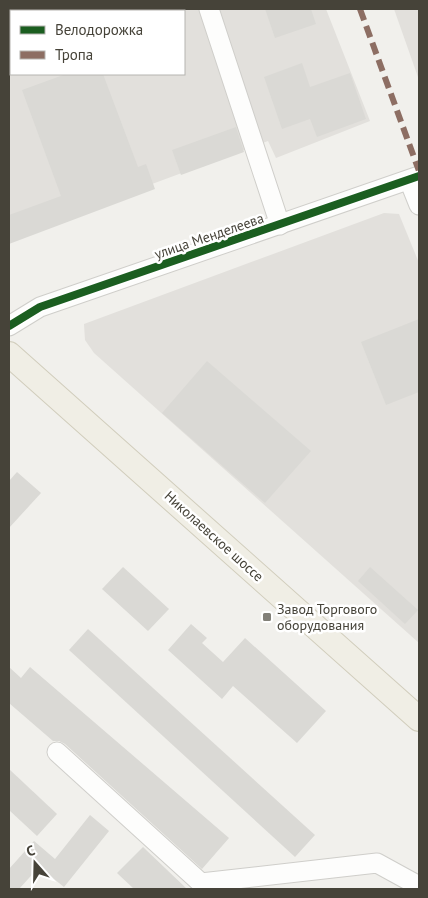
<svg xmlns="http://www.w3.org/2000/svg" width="428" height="898" viewBox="0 0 428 898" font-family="'PT Sans',sans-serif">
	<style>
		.industrial { fill: #e2e0dc; fill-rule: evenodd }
		.building { fill: #dad9d5 }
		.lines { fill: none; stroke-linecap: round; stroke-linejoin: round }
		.minor-casing { stroke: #cfceca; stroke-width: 21 }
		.major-casing { stroke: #d1cdbc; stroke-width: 26 }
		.minor { stroke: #fdfdfc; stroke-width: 19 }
		.major { stroke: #f0eee5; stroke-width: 24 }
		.quiet { stroke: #8d6e63; stroke-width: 6; stroke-dasharray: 12 6; stroke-linecap: butt }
		.cycleway-casing { stroke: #fff; stroke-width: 11 }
		.cycleway { stroke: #1b5e20; stroke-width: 8 }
		.poi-dot { fill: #828078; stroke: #fff; stroke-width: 2 }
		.labels { text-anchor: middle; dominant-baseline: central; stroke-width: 5; stroke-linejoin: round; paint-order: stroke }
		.street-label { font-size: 14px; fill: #464339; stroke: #fff }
		.poi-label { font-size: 14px; fill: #464339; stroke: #fff; text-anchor: start }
	</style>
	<rect width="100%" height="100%" fill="#f1f0ec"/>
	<g class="industrial">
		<path d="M9,9H326L370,121L276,158L268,141L9,237ZM11,11H184V74H11Z"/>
		<path d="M394,9H419V80Z"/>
		<path d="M384,213L399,214L419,263V643L94,353L85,340L84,324Z"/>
	</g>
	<g class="building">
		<path d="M265,9H311L316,24L275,38Z"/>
		<path d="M302,63L310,87L350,73L366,119L317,137L310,119L282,129L264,77Z"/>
		<path d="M66,74H103L138,167L146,164L155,189L9,244V215L61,196L22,90Z"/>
		<path d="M236,127L244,152L181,175L172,150Z"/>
		<path d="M419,319V392L386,405L361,342Z"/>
		<path d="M207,361L311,451L265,503L162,413Z"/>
		<path d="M17,472L41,493L9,528V481Z"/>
		<path d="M123,567L169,609L148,631L102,589Z"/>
		<path d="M370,567L418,610L405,624L358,581Z"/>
		<path d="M191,624L207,638L202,643L223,662L245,638L326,711L297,743L233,686L222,699L168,650Z"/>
		<path d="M88,629L315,835L295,857L69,650Z"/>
		<path d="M9,667L21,678L30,667L229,838L202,869L65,744L59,741H53L9,703Z"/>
		<path d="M9,769L57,814L37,836L9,810Z"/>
		<path d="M90,815L109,831L64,887L39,867L19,889H9V869L34,841L55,859Z"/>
		<path d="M143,847L187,889H134L117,873Z"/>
	</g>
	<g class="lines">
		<defs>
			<g id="minor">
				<path d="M209,9L280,225"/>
				<path d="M409,180L419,205"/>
				<path d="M9,326L40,307L419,176"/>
				<path d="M57,752L201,883L377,863L419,886"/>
			</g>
			<path id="major" d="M9,354L419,719"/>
		</defs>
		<use href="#minor" class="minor-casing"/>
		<use href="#major" class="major-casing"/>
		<use href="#minor" class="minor"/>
		<use href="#major" class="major"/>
		<path class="quiet" d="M360,9L419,171"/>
		<defs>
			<path id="cycleway" d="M9,326L40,307L419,176"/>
		</defs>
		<use href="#cycleway" class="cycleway-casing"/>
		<use href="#cycleway" class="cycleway"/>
	</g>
	<rect class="poi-dot" x="262" y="612" width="10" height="10" rx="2.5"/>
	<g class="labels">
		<g class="street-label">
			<text transform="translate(209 236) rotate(-19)">улица Менделеева</text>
			<text transform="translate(214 536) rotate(42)">Николаевское шоссе</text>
		</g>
		<g class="poi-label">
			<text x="277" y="609">Завод Торгового<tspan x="277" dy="16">оборудования</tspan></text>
		</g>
	</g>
	<rect width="428" height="898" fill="none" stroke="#464339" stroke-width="20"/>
	<rect x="10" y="10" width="175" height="65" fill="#ffffff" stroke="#b5b4b0"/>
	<rect x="20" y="26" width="25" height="8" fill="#1b5e20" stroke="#b5b4b0"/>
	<text x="55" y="35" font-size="15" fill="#464339">Велодорожка</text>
	<rect x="20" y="51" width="25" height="8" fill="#8d6e63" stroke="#b5b4b0"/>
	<text x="55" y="60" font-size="15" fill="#464339">Тропа</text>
	<g transform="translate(35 863) rotate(340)" stroke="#ffffff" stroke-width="4" paint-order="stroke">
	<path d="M0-4L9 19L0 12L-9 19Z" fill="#464339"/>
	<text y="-8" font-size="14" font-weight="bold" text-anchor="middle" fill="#464339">С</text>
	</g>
</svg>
